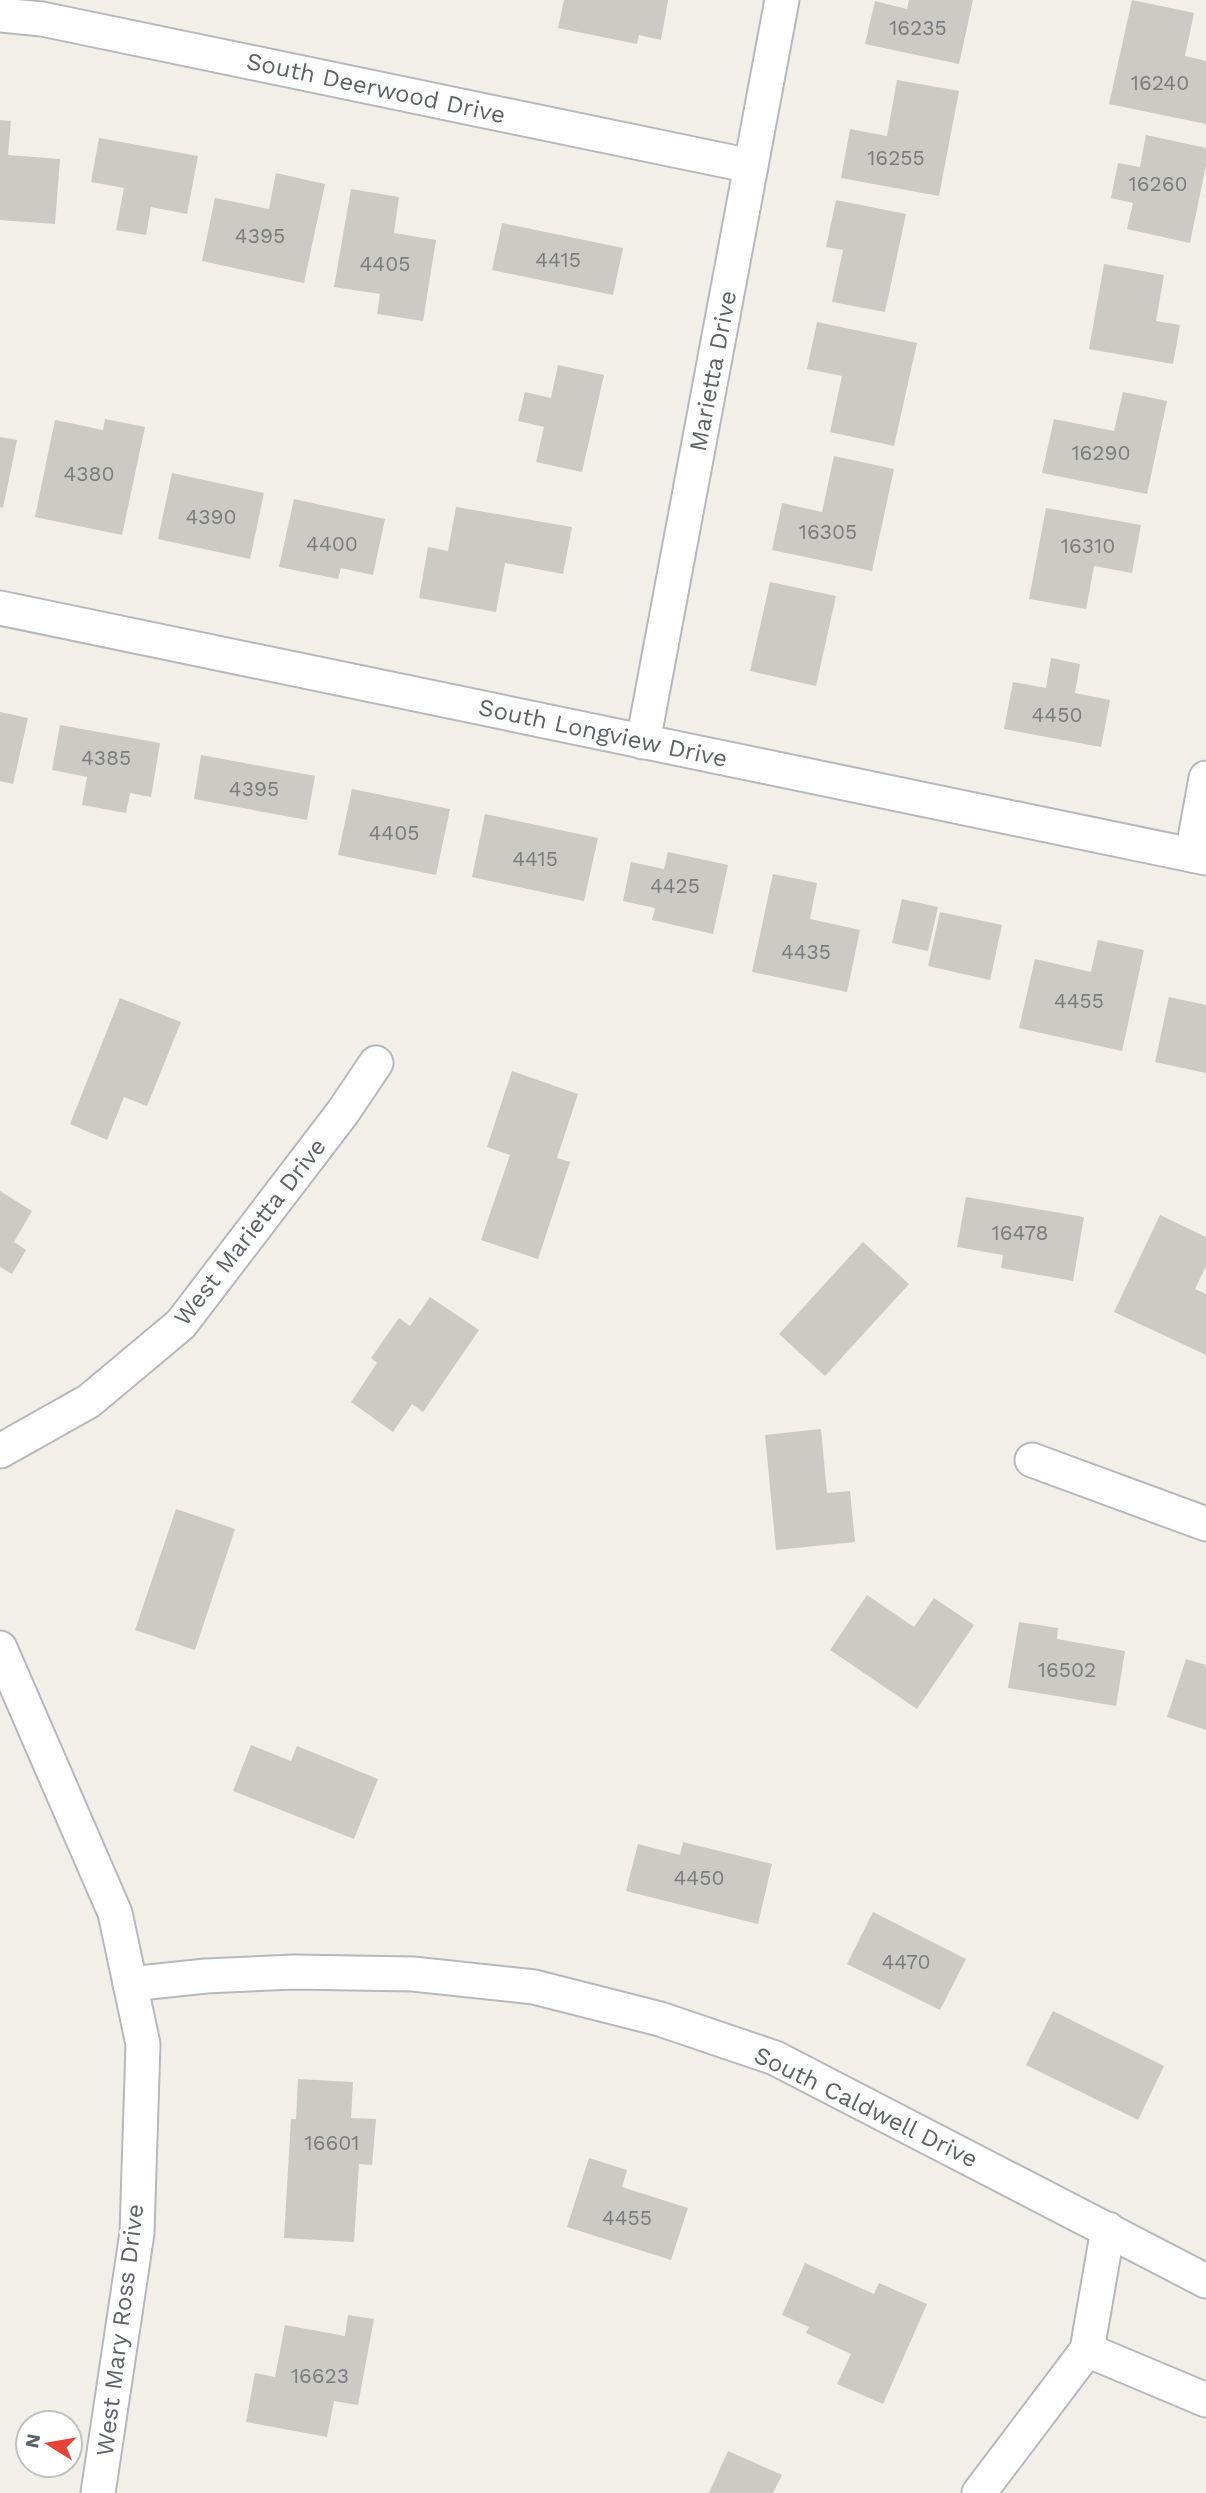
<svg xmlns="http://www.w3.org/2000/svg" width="1206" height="2493" viewBox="0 0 1206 2493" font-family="'Work Sans',sans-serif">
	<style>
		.building { fill: #cccac5 }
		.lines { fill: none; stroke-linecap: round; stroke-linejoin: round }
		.street-casing { stroke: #b5b8bc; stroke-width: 37 }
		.street { stroke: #fff; stroke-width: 33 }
		.labels { text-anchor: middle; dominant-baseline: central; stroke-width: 7; stroke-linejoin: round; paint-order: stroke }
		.number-label { font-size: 21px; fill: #7a7d7f }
		.street-label { font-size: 24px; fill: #5f6368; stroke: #fff }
	</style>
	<rect width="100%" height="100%" fill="#f1efe8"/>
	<g class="building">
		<path d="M564,0H668L661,40L639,35L637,44L558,28Z"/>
		<path d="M909,0H973L959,64L865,44L875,1L907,9Z"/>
		<path d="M1132,0L1194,13L1185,56L1206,61V124L1109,104Z"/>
		<path d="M897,80L959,91L939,196L841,178L850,129L887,136Z"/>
		<path d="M0,120L11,121L8,155L60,159L55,224L0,220Z"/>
		<path d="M1146,135L1206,148V165L1190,243L1127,229L1133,203L1111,198L1118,163L1140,167Z"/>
		<path d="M99,138L198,156L187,214L151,207L146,235L116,230L124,188L91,182Z"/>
		<path d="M276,173L325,184L304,283L202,261L215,198L269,209Z"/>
		<path d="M351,189L399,197L394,233L436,240L423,321L377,314L380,294L334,287Z"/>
		<path d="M836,200L906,214L885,312L832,302L843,250L826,247Z"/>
		<path d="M502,223L623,248L613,295L492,270Z"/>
		<path d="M1104,264L1164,275L1156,321L1180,325L1173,364L1089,349Z"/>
		<path d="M817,322L917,343L894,446L830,432L842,376L807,369Z"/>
		<path d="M558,365L604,375L582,472L536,462L544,427L518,421L525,392L551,398Z"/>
		<path d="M1123,392L1167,401L1147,494L1042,473L1054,419L1114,431Z"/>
		<path d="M105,419L145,427L122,535L35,517L55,420L103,430Z"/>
		<path d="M0,437L17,440L3,508L0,507Z"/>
		<path d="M834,456L894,469L872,571L772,550L782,503L822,512Z"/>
		<path d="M172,473L264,493L250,559L158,539Z"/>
		<path d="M294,499L385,519L373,575L341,568L338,579L279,567Z"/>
		<path d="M456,507L572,527L563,574L505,563L496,612L419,598L428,547L448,551Z"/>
		<path d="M1046,508L1141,525L1132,573L1094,566L1086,609L1029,599Z"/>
		<path d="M770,582L836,596L816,686L750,671Z"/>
		<path d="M1051,658L1080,664L1075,693L1110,700L1101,747L1004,729L1013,682L1046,688Z"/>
		<path d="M0,712L28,718L13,784L0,781Z"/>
		<path d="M60,725L160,743L151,797L130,793L126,813L82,805L87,777L52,770Z"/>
		<path d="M201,755L315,776L307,820L194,799Z"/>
		<path d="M352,789L450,809L436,875L338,855Z"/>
		<path d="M485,814L598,838L584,901L472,877Z"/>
		<path d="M668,852L728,865L713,934L652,920L655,908L623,901L631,862L664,869Z"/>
		<path d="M773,874L817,883L810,919L860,930L847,992L752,972Z"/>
		<path d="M902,899L938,907L928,951L892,943Z"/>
		<path d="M940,912L1002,925L990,980L928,966Z"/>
		<path d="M1098,940L1144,950L1122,1051L1019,1028L1035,959L1091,972Z"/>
		<path d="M1169,997L1206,1005V1073L1155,1062Z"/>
		<path d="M120,998L181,1022L147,1106L124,1097L107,1140L70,1124Z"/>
		<path d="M512,1071L578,1094L557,1158L570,1162L538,1259L481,1240L510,1155L487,1147Z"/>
		<path d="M0,1191L32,1211L14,1242L26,1250L12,1274L0,1267Z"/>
		<path d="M966,1197L1084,1217L1073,1281L1001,1268L1003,1255L957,1247Z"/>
		<path d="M1160,1215L1206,1237V1266L1195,1289L1206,1294V1355L1114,1312Z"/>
		<path d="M863,1242L909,1284L825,1376L779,1334Z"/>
		<path d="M430,1297L479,1330L423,1412L412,1404L393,1432L351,1402L377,1363L371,1358L399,1318L410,1326Z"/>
		<path d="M821,1429L827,1493L850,1491L855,1542L776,1550L765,1435Z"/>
		<path d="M176,1509L235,1529L195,1650L135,1630Z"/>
		<path d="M867,1595L914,1627L934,1598L974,1625L917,1709L830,1650Z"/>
		<path d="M1019,1622L1058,1628L1057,1639L1125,1651L1116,1706L1008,1688Z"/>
		<path d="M1186,1659L1206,1665V1730L1167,1717Z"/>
		<path d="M251,1745L291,1761L297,1746L378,1779L354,1839L233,1791Z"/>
		<path d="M683,1842L772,1864L758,1924L626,1891L638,1844L680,1855Z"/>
		<path d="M873,1912L966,1959L940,2010L847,1964Z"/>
		<path d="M1053,2011L1164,2066L1138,2120L1026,2065Z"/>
		<path d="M298,2079L353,2082L351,2118L376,2119L372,2165L359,2164L354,2242L284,2238L291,2119H296Z"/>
		<path d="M589,2158L627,2170L622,2187L688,2208L671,2260L567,2227Z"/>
		<path d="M805,2263L874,2294L879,2283L927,2304L883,2404L837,2384L851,2354L806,2333L809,2327L782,2315Z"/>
		<path d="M348,2315L374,2319L358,2405L334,2401L327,2437L246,2422L255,2373L275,2377L285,2325L345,2336Z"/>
		<path d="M728,2451L782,2475L773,2493H709Z"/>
	</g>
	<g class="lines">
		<defs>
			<g id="street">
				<path d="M0,15L42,19L751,166"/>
				<path d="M0,608L1206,858"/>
				<path d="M643,742L782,0"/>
				<path d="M1192,855L1206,778"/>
				<path d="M0,1451L89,1401L181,1324L343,1112L376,1063"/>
				<path d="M1032,1460L1206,1524"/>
				<path d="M0,1648L115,1913L143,2044L137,2233L98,2493"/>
				<path d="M130,1984L206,1976L294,1972L413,1974L534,1987L660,2019L775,2058L1206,2281"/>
				<path d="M1087,2350L1206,2400"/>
				<path d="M979,2493L1087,2350L1108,2229"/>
			</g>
		</defs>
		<use href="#street" class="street-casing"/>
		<use href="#street" class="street"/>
	</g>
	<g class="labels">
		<g class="number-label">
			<text x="918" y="27">16235</text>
			<text x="1160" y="82">16240</text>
			<text x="896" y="157">16255</text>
			<text x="1158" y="183">16260</text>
			<text x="260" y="235">4395</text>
			<text x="558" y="259">4415</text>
			<text x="385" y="263">4405</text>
			<text x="1101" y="452">16290</text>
			<text x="89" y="473">4380</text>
			<text x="211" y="516">4390</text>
			<text x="828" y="531">16305</text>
			<text x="332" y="543">4400</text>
			<text x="1088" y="545">16310</text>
			<text x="1057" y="714">4450</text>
			<text x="106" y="757">4385</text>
			<text x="254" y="788">4395</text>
			<text x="394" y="832">4405</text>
			<text x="535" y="858">4415</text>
			<text x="675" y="885">4425</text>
			<text x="806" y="951">4435</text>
			<text x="1079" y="1000">4455</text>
			<text x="1020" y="1232">16478</text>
			<text x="1067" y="1669">16502</text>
			<text x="699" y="1877">4450</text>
			<text x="906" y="1961">4470</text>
			<text x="332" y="2142">16601</text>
			<text x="627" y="2217">4455</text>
			<text x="320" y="2375">16623</text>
		</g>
		<g class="street-label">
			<text transform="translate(376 88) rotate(12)">South Deerwood Drive</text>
			<text transform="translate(713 371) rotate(-79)">Marietta Drive</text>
			<text transform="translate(603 733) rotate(12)">South Longview Drive</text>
			<text transform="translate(250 1232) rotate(-52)">West Marietta Drive</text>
			<text transform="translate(866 2107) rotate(26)">South Caldwell Drive</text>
			<text transform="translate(120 2330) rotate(-83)">West Mary Ross Drive</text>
		</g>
	</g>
	<g transform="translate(49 2444) rotate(281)"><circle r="33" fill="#ffffff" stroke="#bfc1c3" stroke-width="2"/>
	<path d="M0-5L12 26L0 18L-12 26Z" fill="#ea4335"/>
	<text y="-10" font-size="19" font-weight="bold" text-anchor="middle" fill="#5f6368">N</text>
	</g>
</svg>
